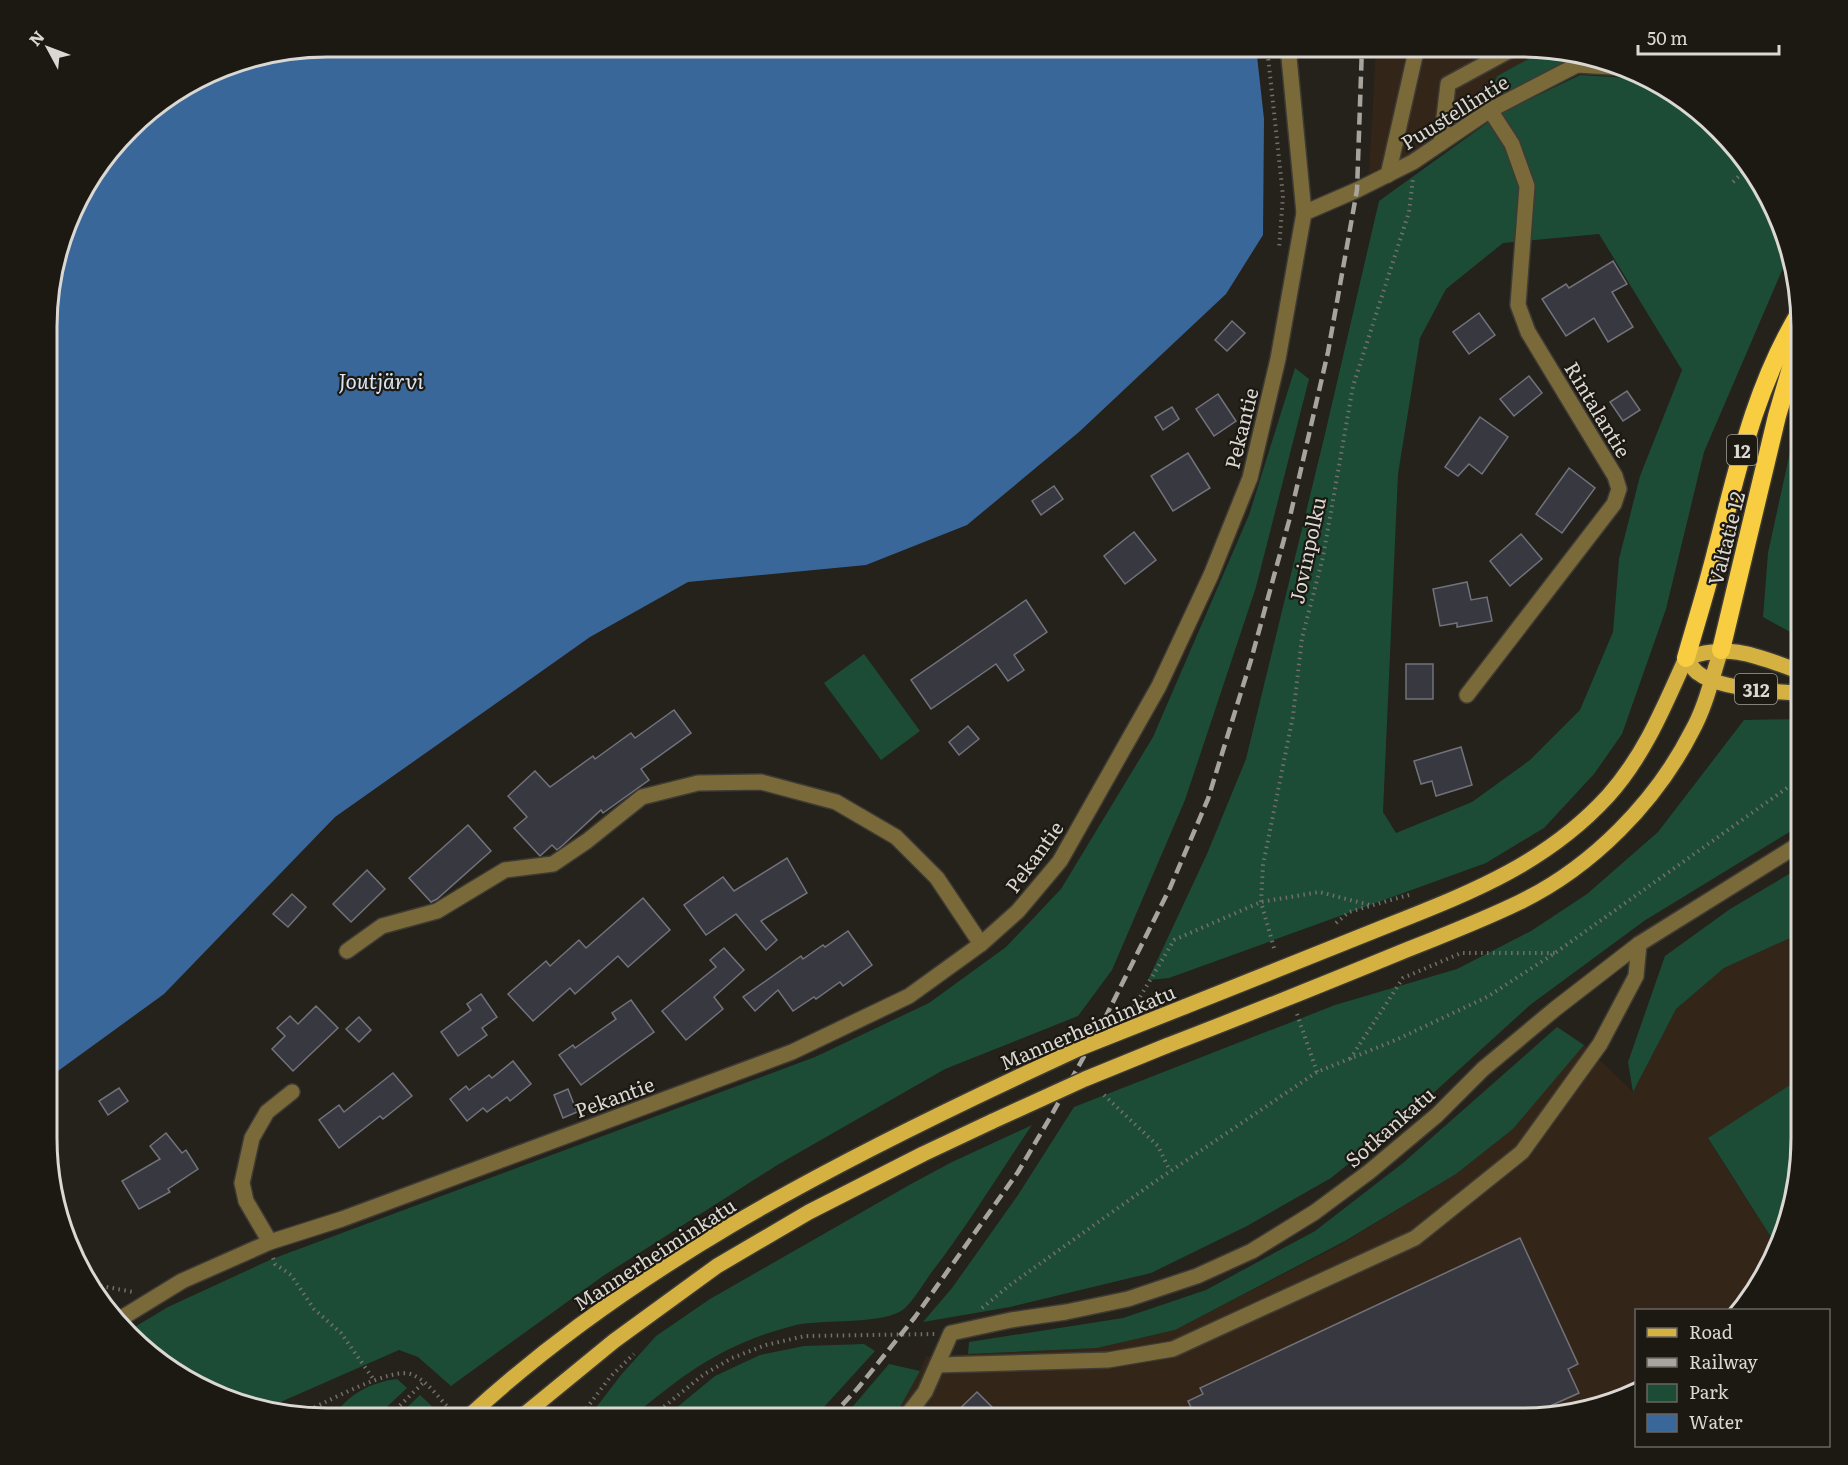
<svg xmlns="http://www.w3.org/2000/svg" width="1848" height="1465" viewBox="0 0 1848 1465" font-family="Literata,serif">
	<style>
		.industrial { fill: #332619 }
		.green { fill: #1c4c36; fill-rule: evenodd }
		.water { fill: #3a679a }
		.building { fill: #383840; stroke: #72727b; stroke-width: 1.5 }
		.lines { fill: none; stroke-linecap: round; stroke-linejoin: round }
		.minor-casing { stroke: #3e3b35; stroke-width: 18 }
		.major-casing { stroke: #3e3b35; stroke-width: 18 }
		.highway-casing { stroke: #3e3b35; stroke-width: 21 }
		.path { stroke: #736f6a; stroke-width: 4; stroke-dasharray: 1.5 4.5; stroke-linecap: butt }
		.minor { stroke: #7a6939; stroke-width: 15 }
		.major { stroke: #d5b142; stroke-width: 15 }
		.highway { stroke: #f9cd42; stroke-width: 18 }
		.rail { stroke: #a7a49f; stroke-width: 4.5; stroke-dasharray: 12 6; stroke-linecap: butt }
		.major-bridge-casing { stroke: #3e3b35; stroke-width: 18; stroke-linecap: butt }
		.major-bridge { stroke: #d5b142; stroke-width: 15 }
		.labels { text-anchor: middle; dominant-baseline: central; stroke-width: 4.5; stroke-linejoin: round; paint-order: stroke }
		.shield { fill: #1c1812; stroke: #a29e9a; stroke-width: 1.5 }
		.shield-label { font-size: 18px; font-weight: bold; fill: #dbd8d4 }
		.street-label { font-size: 20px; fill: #dbd8d4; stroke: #1c1812 }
		.water-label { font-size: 21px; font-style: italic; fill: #d8e5f4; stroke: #1c1812 }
		.rim { fill: none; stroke: #dbd8d4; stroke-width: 3 }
	</style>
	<rect width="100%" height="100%" fill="#25211b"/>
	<g class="industrial">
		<path d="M1376,47H1539L1547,49L1497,76L1487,104L1412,155L1369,173Z"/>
		<path d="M1801,933V1078L1708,1139L1778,1248L1739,1310H1636V1391L1629,1397L1521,1418H893L920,1371L926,1356L1097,1348L1175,1330L1340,1245L1456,1174L1513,1129L1584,1045L1633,1092L1676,1009L1724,968Z"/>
	</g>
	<g class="green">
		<path d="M1547,49L1587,58L1487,104L1497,76Z"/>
		<path d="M1580,75L1646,79L1706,116L1773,203L1786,261L1704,452L1666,609L1622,734L1594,774L1544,828L1486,863L1169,978L1148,980L1207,854L1246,759L1325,434L1379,201L1501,113ZM1599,234L1682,370L1640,476L1619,559L1613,632L1580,710L1530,760L1472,802L1396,833L1383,812L1398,474L1420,338L1446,289L1503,243Z"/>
		<path d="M1295,368L1309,379L1256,587L1185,800L1112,970L1078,1016L945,1069L779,1164L603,1276L451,1386L418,1357L399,1350L267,1408L220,1397L142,1349L128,1331L168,1307L272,1259L815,1057L929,1003L1006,947L1061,889L1153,737L1249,515Z"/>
		<path d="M1801,415V638L1763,617L1768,553L1790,452Z"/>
		<path d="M864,654L920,731L881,760L824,683Z"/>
		<path d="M1801,719V825L1644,921L1530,1005L1418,1107L1331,1178L1247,1226L1151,1273L1010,1307L923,1322L952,1288L1018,1195L1074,1107L1335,1005L1457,969L1531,931L1587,894L1658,832L1744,720Z"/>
		<path d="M1801,867V933L1724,968L1676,1009L1633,1092L1628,1062L1665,956L1730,909Z"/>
		<path d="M1557,1027L1584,1045L1513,1129L1456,1174L1345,1241L1175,1330L1097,1348L968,1354L969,1342L1123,1318L1206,1290L1315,1231L1403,1163Z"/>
		<path d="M1801,1078V1157L1778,1248L1708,1138Z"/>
		<path d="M1032,1125C998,1175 968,1225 931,1273C924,1283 913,1301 904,1309C884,1325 823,1319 796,1325C725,1343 686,1372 631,1418H588L621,1375L656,1336L710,1299L911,1184L952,1162Z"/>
		<path d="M864,1344L875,1351L814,1418H664L715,1376L760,1355L804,1346Z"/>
		<path d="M889,1364L920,1371L894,1418H843Z"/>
		<path d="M397,1379L407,1388L375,1418H333C346,1395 371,1382 397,1379Z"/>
		<path d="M420,1395L438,1412L430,1418H396Z"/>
	</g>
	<path class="water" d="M327,47H1256L1264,119L1263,235L1226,294L1079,432L967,525L866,565L688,582L590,637L335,817L164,994L47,1079L49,290L84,187L142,116L237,62Z"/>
	<g class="building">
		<path d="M1613,261L1627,284L1612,292L1633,327L1608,342L1594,318L1566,336L1542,299L1566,284L1569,288Z"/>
		<path d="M1479,313L1495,335L1469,354L1453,332Z"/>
		<path d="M1232,321L1245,333L1227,351L1215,340Z"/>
		<path d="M1529,376L1542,393L1514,416L1500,399Z"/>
		<path d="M1627,391L1640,410L1623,421L1610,402Z"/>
		<path d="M1218,394L1236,421L1214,436L1196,409Z"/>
		<path d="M1172,407L1179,419L1163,430L1155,417Z"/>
		<path d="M1480,417L1508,437L1482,474L1469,464L1458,476L1445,467Z"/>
		<path d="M1188,453L1210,488L1173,511L1151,476Z"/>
		<path d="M1569,468L1595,488L1562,533L1536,514Z"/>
		<path d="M1054,486L1063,499L1041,515L1032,501Z"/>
		<path d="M1134,532L1156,560L1125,584L1104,556Z"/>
		<path d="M1521,534L1542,559L1510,586L1490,561Z"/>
		<path d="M1467,582L1471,600L1487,597L1492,621L1457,627V623L1440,626L1433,589Z"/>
		<path d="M1026,600L1047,632L1014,655L1024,670L1008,681L996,664L931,709L911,680Z"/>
		<rect x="1406" y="664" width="27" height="35"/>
		<path d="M674,710L691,733L641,769L649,780L603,813L601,810L563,845L557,850L552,845L540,856L514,828L527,817L508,796L535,771L550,787L593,756L595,759L631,733L635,738Z"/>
		<path d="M968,726L979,739L959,755L949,742Z"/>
		<path d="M1461,747L1472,785L1436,796L1432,781L1421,784L1414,761Z"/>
		<path d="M468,825L491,851L437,899L431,902L409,878Z"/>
		<path d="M787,858L807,893L761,921L777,940L766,950L736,914L706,935L684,905L723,877L734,891Z"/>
		<path d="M367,870L385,889L351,922L333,904Z"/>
		<path d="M292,894L306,907L288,927L273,914Z"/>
		<path d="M643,898L670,930L628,967L618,956L575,994L570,988L533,1021L508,994L546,961L550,966L579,940L586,948Z"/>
		<path d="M848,931L872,965L843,986L840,982L816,999L814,997L793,1011L778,990L755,1011L743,997L801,956L803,959L823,945L825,947Z"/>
		<path d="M724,948L744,970L714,997L723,1009L686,1040L662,1011L716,967L710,960Z"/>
		<path d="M481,994L497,1017L482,1028L487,1035L458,1056L441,1032L471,1010L467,1004Z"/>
		<path d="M631,1000L654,1032L581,1085L559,1055L573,1045L575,1048L616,1019L612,1013Z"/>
		<path d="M316,1006L338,1028L293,1071L272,1049L285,1036L277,1028L290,1016L298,1024Z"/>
		<path d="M359,1017L371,1030L359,1042L346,1029Z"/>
		<path d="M513,1061L531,1084L510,1101L507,1097L487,1112L483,1108L467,1121L450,1099L466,1086L469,1090L489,1075L492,1078Z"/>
		<path d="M393,1073L412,1096L383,1119L380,1116L339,1148L319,1120L339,1105L344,1112Z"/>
		<path d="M119,1088L128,1101L108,1115L99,1101Z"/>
		<path d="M568,1089L577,1112L563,1118L554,1095Z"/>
		<path d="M166,1133L182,1153L186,1150L198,1169L168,1189L170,1192L139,1209L122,1181L160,1159L150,1146Z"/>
		<path d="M1520,1238L1578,1364L1568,1369L1579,1393L1521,1419L1196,1418L1188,1401L1203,1394L1200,1388Z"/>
		<path d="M977,1392L1003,1418H950Z"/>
	</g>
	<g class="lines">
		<defs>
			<g id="minor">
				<path d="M1441,143L1448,84L1516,47"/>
				<path d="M1388,175L1417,47"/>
				<path d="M1304,213L1357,190L1413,162L1490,110L1577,65L1629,68"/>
				<path d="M1467,695L1614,504L1619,489L1615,476L1528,332L1518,305L1527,186L1512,144L1490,110"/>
				<path d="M347,951L382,926L437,911L505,870L553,864L587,841L642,797L698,783L761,782L836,802L896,837L937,878L981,944"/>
				<path d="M270,1242L246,1201L242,1183L252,1138L267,1112L292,1092"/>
				<path d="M120,1319L182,1281L270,1242L342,1219L792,1052L909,996L981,944L1018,911L1060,861L1159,686L1211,575L1250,478L1278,359L1304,213L1288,47"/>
				<path d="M937,1365L1108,1360L1173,1349L1415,1238L1522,1152L1600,1044L1636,976L1639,944"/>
				<path d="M905,1418L925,1392L951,1333L1011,1320L1066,1312L1128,1299L1197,1276L1252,1251L1315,1212L1369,1172L1437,1115L1483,1069L1555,1009L1639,944L1801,843"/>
			</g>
			<g id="major">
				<path d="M1686,658C1690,663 1693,670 1698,673C1718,689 1776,692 1801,693"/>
				<path d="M1686,658C1731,642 1759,657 1801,672"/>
				<path d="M1184,1007C1247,982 1310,957 1374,931C1461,896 1542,868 1608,796C1644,756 1664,707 1686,658"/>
				<path d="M1166,1046C1244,1016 1321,985 1399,953C1439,937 1481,921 1520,902C1592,867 1656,802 1692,731C1706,706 1712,677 1721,650"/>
				<path d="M467,1418C627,1270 824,1168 1020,1076"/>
				<path d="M520,1418L614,1341L717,1266L809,1212L923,1154L993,1121"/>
			</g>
			<g id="highway">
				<path d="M1721,650L1777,416L1801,334"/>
				<path d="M1686,658C1696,623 1707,588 1716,552C1738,468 1754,390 1799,314"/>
			</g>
		</defs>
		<use href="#minor" class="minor-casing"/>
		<use href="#major" class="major-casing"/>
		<use href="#highway" class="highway-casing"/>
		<g class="path">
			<path d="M1267,47L1283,196L1279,249"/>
			<path d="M1733,182L1746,169"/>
			<path d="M1336,923L1349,912L1412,894"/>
			<path d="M1274,948L1261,902L1263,865L1293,716L1302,638L1323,557L1353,386L1409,212L1413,178"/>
			<path d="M1134,1007L1174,940L1261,902L1319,892L1370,905"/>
			<path d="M1297,1014L1317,1072"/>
			<path d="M1350,1059L1403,978L1461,953H1555"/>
			<path d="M1104,1095L1158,1146L1170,1171"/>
			<path d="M273,1258L275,1264L291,1275L314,1309L341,1333L374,1380"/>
			<path d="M95,1288L102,1286L133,1292"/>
			<path d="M982,1308L1010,1285L1153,1183L1317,1072L1398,1039L1487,997L1555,953L1801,778"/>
			<path d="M298,1415C320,1406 394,1364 413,1375C427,1381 437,1396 447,1406"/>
			<path d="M387,1418L424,1382"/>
			<path d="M579,1418L611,1376L634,1354"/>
			<path d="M650,1418L703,1375L732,1358L766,1345L805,1336L935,1334"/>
		</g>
		<use href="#minor" class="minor"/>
		<use href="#major" class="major"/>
		<use href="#highway" class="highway"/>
		<path class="rail" d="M830,1418L858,1388L915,1317L1018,1172L1051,1116L1103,1022L1170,888L1208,799L1251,660L1289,521L1328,352L1357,190L1362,47"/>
		<defs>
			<g id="major-bridge">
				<path d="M1020,1076L1078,1049L1184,1007"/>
				<path d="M993,1121L1085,1079L1166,1046"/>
			</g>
		</defs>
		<use href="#major-bridge" class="major-bridge-casing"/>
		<use href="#major-bridge" class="major-bridge"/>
	</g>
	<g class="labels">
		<g class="shield">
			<rect x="1727" y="435" width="30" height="30" rx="4.5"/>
			<rect x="1735" y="674" width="42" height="30" rx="4.5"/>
		</g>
		<g class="shield-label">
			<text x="1742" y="450">12</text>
			<text x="1756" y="689">312</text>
		</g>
		<g class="street-label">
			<text transform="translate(1454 111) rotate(-32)">Puustellintie</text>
			<text transform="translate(1599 409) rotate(59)">Rintalantie</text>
			<text transform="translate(1240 428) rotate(-76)">Pekantie</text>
			<text transform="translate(1725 538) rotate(-76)">Valtatie 12</text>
			<text transform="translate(1306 550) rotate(-78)">Jovinpolku</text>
			<text transform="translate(1033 856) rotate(-54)">Pekantie</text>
			<text transform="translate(1087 1026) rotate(-23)">Mannerheiminkatu</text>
			<text transform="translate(614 1096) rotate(-20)">Pekantie</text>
			<text transform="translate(1389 1126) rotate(-41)">Sotkankatu</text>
			<text transform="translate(654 1253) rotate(-33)">Mannerheiminkatu</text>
		</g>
		<g class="water-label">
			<text x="381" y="379">Joutjärvi</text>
		</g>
	</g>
	<path d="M0 0H1848V1465H0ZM327 57H1521A270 270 0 0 1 1791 327V1138A270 270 0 0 1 1521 1408H327A270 270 0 0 1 57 1138V327A270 270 0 0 1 327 57Z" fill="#1c1812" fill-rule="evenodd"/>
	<path class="rim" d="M327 57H1521A270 270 0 0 1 1791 327V1138A270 270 0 0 1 1521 1408H327A270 270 0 0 1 57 1138V327A270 270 0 0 1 327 57Z"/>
	<rect x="1635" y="1309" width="195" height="138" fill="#1c1812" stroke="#686560" stroke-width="1.5"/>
	<rect x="1647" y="1328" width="30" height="9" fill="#d5b142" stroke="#686560" stroke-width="1.5"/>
	<text x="1689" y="1339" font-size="18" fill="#dbd8d4">Road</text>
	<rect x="1647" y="1358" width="30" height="9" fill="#a7a49f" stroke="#686560" stroke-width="1.5"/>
	<text x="1689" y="1369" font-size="18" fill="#dbd8d4">Railway</text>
	<rect x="1647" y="1384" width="30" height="18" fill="#1c4c36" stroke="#686560" stroke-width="1.5"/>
	<text x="1689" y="1399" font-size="18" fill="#dbd8d4">Park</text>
	<rect x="1647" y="1414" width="30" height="18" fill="#3a679a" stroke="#686560" stroke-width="1.5"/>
	<text x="1689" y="1429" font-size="18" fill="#dbd8d4">Water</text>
	<g transform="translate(48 48) rotate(311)" stroke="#1c1812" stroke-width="4.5" paint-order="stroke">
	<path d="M0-4.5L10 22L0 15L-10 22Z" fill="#dbd8d4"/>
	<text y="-9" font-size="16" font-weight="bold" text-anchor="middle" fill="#dbd8d4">N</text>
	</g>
	<path d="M1638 45v9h141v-9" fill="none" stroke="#dbd8d4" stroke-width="3"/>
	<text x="1647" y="45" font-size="18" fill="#dbd8d4" stroke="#1c1812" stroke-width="4.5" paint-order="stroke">50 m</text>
</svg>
